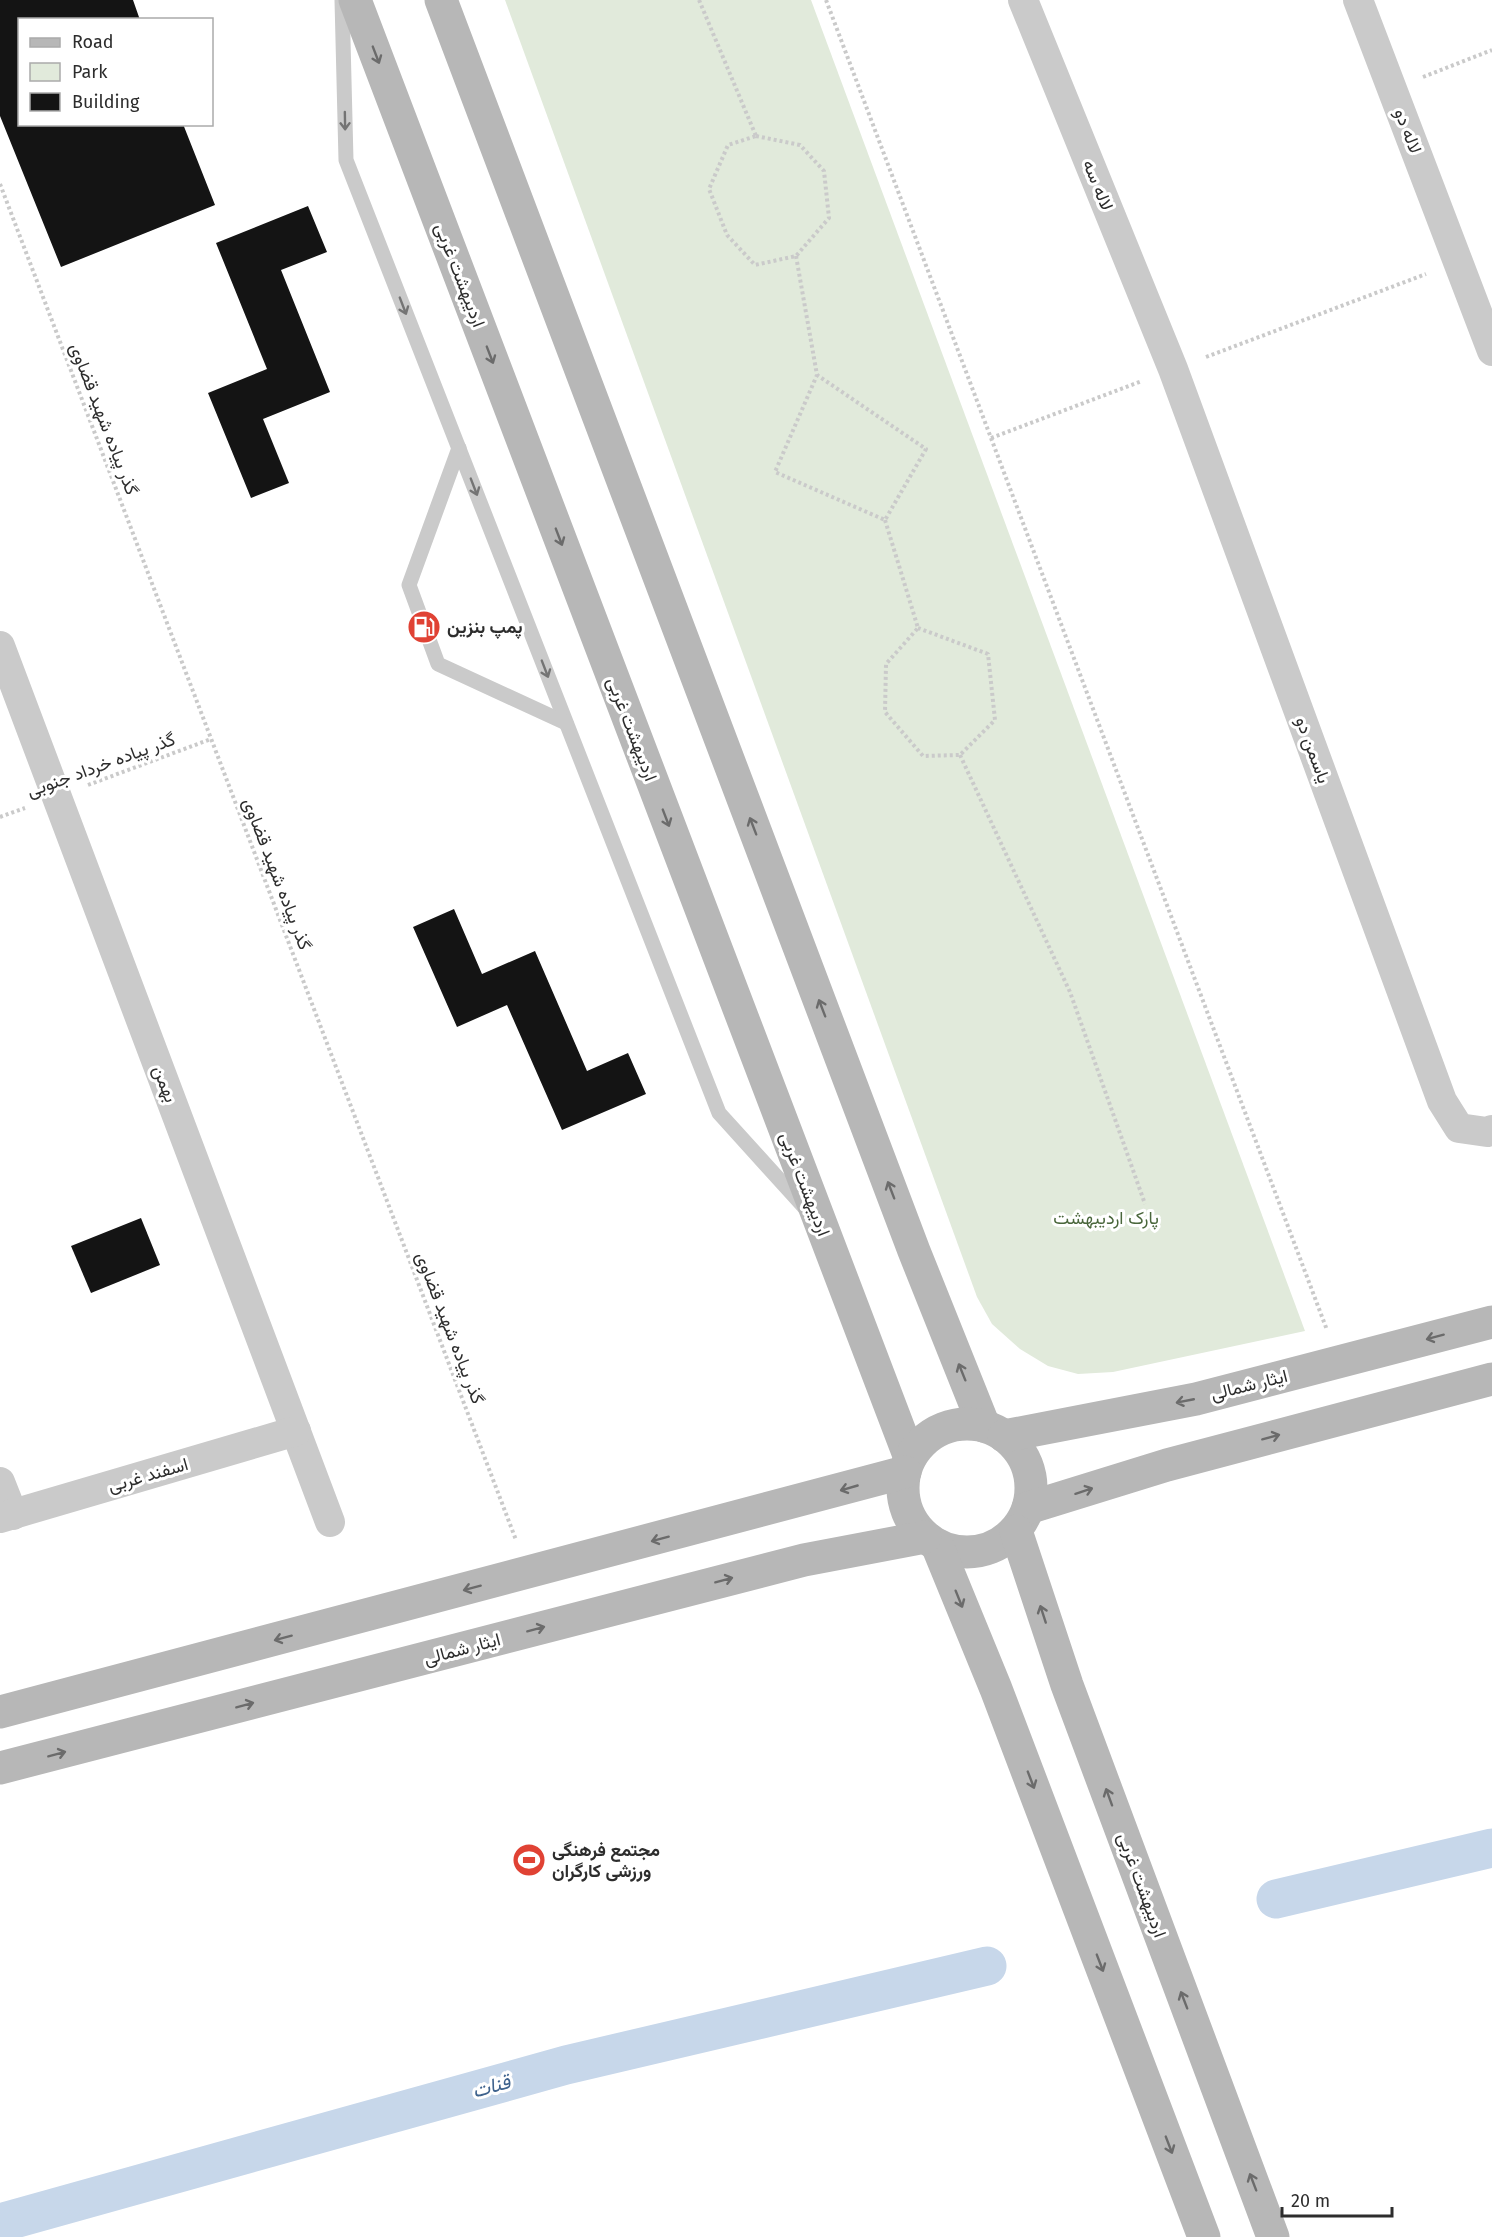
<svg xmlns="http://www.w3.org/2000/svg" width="1492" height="2237" viewBox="0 0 1492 2237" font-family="'Fira Sans',Vazirmatn,sans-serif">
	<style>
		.green { fill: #e1eadb }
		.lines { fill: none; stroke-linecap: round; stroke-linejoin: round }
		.canal { stroke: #c7d7ea; stroke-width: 39 }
		.building { fill: #141414 }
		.path { stroke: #cacaca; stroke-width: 4; stroke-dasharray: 3 3; stroke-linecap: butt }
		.lane { stroke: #cacaca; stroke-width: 15 }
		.street { stroke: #cacaca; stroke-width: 30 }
		.secondary { stroke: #b7b7b7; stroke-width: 33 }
		.oneway { stroke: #6b6b6b }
		.oneway2 { stroke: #747474 }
		.labels { text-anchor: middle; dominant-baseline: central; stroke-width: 6; stroke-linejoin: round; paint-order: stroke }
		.street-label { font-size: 18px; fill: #2d2d2d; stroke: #fff }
		.poi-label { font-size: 18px; font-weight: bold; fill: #2d2d2d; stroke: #fff; text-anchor: start }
		.park-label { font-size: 18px; fill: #4a673c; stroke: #fff }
		.water-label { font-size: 20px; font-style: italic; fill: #3e628d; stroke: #fff }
	</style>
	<rect width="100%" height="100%" fill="#fff"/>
	<path class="green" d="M505,0H811L1305,1331L1113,1372L1078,1374L1048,1366L1020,1349L992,1324L977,1297Z"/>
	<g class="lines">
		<g class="canal">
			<path d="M1276,1899L1492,1848"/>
			<path d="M0,2223L566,2065L987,1966"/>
		</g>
	</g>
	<g class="building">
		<path d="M0,0H133L140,20H20V124H183L215,205L61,267L0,116Z"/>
		<path d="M308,206L327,252L281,270L330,392L263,419L289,483L251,498L208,393L267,369L216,243Z"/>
		<path d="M454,909L482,974L535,951L587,1071L628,1053L646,1094L562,1130L507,1005L457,1027L413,927Z"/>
		<path d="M141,1218L160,1265L91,1293L71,1246Z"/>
	</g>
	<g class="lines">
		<g class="path">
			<path d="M699,0L756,136"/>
			<path d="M826,0L1327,1330"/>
			<path d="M1423,77L1492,50"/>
			<path d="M756,136L800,145L824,171L829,218L796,256L755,265L727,235L709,189L728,145Z"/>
			<path d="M0,184L516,1540"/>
			<path d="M796,256L817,375L775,472L885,520L926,449L817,375"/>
			<path d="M1206,357L1426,274"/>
			<path d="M991,438L1142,381"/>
			<path d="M885,520L918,628L886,664L885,712L923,756L960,755L995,720L988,654L918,628"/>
			<path d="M960,755L1070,992L1145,1204"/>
			<path d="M88,785L211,739"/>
			<path d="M0,817L25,808"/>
		</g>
		<g class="lane">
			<path d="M342,0L346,160L719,1113L805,1208"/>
			<path d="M459,448L409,585L438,664L566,723"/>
		</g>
		<g class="street">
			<path d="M1023,0L1173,369L1442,1101L1459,1128L1487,1132L1492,1130"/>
			<path d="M1358,0L1492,351"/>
			<path d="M0,646L330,1522"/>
			<path d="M0,1482L13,1515"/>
			<path d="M0,1518L296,1431"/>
		</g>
		<g class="secondary">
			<path d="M355,0L910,1458"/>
			<path d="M441,0L914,1251L984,1426"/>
			<circle cx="967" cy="1488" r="64"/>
			<path d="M1004,1436L1196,1399L1492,1322"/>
			<path d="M1028,1508L1167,1465L1492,1379"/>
			<path d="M1016,1531L1067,1685L1273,2237"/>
			<path d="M937,1545L996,1689L1204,2237"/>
			<path d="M0,1712L905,1472"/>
			<path d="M0,1768L804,1560L925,1537"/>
		</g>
	</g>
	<defs><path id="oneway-shaft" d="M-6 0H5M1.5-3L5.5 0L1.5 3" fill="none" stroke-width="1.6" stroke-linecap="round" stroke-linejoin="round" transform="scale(1.5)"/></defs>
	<g class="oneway">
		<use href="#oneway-shaft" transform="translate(376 55) rotate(69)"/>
		<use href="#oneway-shaft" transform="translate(490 355) rotate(69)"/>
		<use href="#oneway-shaft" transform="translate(559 537) rotate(69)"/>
		<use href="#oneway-shaft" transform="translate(666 818) rotate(69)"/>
		<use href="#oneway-shaft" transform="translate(753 826) rotate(-111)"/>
		<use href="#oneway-shaft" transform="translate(822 1008) rotate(-111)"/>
		<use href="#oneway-shaft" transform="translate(891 1190) rotate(-111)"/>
		<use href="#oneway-shaft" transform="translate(1435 1337) rotate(165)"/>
		<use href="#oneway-shaft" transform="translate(962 1372) rotate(-112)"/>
		<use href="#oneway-shaft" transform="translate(1185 1401) rotate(169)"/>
		<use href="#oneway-shaft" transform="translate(1271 1437) rotate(-15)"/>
		<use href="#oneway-shaft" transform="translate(849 1488) rotate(164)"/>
		<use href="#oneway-shaft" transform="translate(1084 1491) rotate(-18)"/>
		<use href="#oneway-shaft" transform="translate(660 1539) rotate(165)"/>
		<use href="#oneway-shaft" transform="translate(724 1580) rotate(-15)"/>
		<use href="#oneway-shaft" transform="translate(472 1588) rotate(165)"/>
		<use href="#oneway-shaft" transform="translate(959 1599) rotate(68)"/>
		<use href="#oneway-shaft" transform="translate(1043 1614) rotate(-108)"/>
		<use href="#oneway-shaft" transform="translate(536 1629) rotate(-15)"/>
		<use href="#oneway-shaft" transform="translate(283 1638) rotate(165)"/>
		<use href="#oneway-shaft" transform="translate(245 1705) rotate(-15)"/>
		<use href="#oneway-shaft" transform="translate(57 1754) rotate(-15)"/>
		<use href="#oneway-shaft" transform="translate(1031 1780) rotate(69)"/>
		<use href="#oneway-shaft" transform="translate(1109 1797) rotate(-110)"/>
		<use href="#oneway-shaft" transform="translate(1100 1963) rotate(69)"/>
		<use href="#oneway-shaft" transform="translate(1184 2000) rotate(-111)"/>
		<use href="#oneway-shaft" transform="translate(1169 2145) rotate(69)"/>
		<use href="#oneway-shaft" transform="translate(1253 2182) rotate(-111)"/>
	</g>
	<g class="oneway2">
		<use href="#oneway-shaft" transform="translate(345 121) rotate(89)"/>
		<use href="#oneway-shaft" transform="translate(403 306) rotate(69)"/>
		<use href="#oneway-shaft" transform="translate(474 487) rotate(69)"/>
		<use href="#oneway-shaft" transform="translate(545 669) rotate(69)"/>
	</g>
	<defs>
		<symbol id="fuel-disc" viewBox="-11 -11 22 22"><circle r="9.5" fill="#e04234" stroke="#fff"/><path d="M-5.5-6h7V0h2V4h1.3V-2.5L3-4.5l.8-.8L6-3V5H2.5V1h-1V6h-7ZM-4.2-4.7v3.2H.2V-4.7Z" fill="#fff"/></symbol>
		<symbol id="stadium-disc" viewBox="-11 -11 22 22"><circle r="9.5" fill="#e04234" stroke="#fff"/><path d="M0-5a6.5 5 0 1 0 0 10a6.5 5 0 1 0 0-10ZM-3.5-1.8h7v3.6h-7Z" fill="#fff"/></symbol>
	</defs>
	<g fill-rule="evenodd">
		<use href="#fuel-disc" x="405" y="608" width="38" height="38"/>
		<use href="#stadium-disc" x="510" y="1841" width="38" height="38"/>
	</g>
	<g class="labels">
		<g class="street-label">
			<text transform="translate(1408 131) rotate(69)">لاله دو</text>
			<text transform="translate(1098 185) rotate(68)">لاله سه</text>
			<text transform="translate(460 275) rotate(69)">اردیبهشت غربی</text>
			<text transform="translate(104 419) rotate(69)">گذر پیاده شهید قضاوی</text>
			<text transform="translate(632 729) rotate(69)">اردیبهشت غربی</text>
			<text transform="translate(1313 750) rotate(70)">یاسمن دو</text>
			<text transform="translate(101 765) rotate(-20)">گذر پیاده خرداد جنوبی</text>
			<text transform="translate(277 874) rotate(69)">گذر پیاده شهید قضاوی</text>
			<text transform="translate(165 1084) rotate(69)">بهمن</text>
			<text transform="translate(805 1184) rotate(69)">اردیبهشت غربی</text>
			<text transform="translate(450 1328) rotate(69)">گذر پیاده شهید قضاوی</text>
			<text transform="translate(1249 1385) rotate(-14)">ایثار شمالی</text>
			<text transform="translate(148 1475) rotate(-16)">اسفند غربی</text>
			<text transform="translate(462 1649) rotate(-15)">ایثار شمالی</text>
			<text transform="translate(1142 1885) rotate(70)">اردیبهشت غربی</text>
		</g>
		<g class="poi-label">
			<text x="447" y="627">پمپ بنزین</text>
			<text x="552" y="1850">مجتمع فرهنگی<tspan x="552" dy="21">ورزشی کارگران</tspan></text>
		</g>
		<g class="park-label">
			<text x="1106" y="1218">پارک اردیبهشت</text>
		</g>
		<g class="water-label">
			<text transform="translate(491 2086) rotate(-16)">قنات</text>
		</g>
	</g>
	<rect x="18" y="18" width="195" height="108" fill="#ffffff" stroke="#ababab" stroke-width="1.5"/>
	<rect x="30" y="38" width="30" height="9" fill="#b7b7b7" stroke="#ababab" stroke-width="1.5"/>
	<text x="72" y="48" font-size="18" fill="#2d2d2d">Road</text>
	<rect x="30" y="63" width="30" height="18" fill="#e1eadb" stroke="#ababab" stroke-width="1.5"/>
	<text x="72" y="78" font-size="18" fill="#2d2d2d">Park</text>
	<rect x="30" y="93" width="30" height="18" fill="#141414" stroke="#ababab" stroke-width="1.5"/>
	<text x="72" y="108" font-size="18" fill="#2d2d2d">Building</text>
	<path d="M1282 2207v9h110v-9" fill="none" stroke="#2d2d2d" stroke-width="3"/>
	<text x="1291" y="2207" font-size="18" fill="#2d2d2d" stroke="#ffffff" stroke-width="4.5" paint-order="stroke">20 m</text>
</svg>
